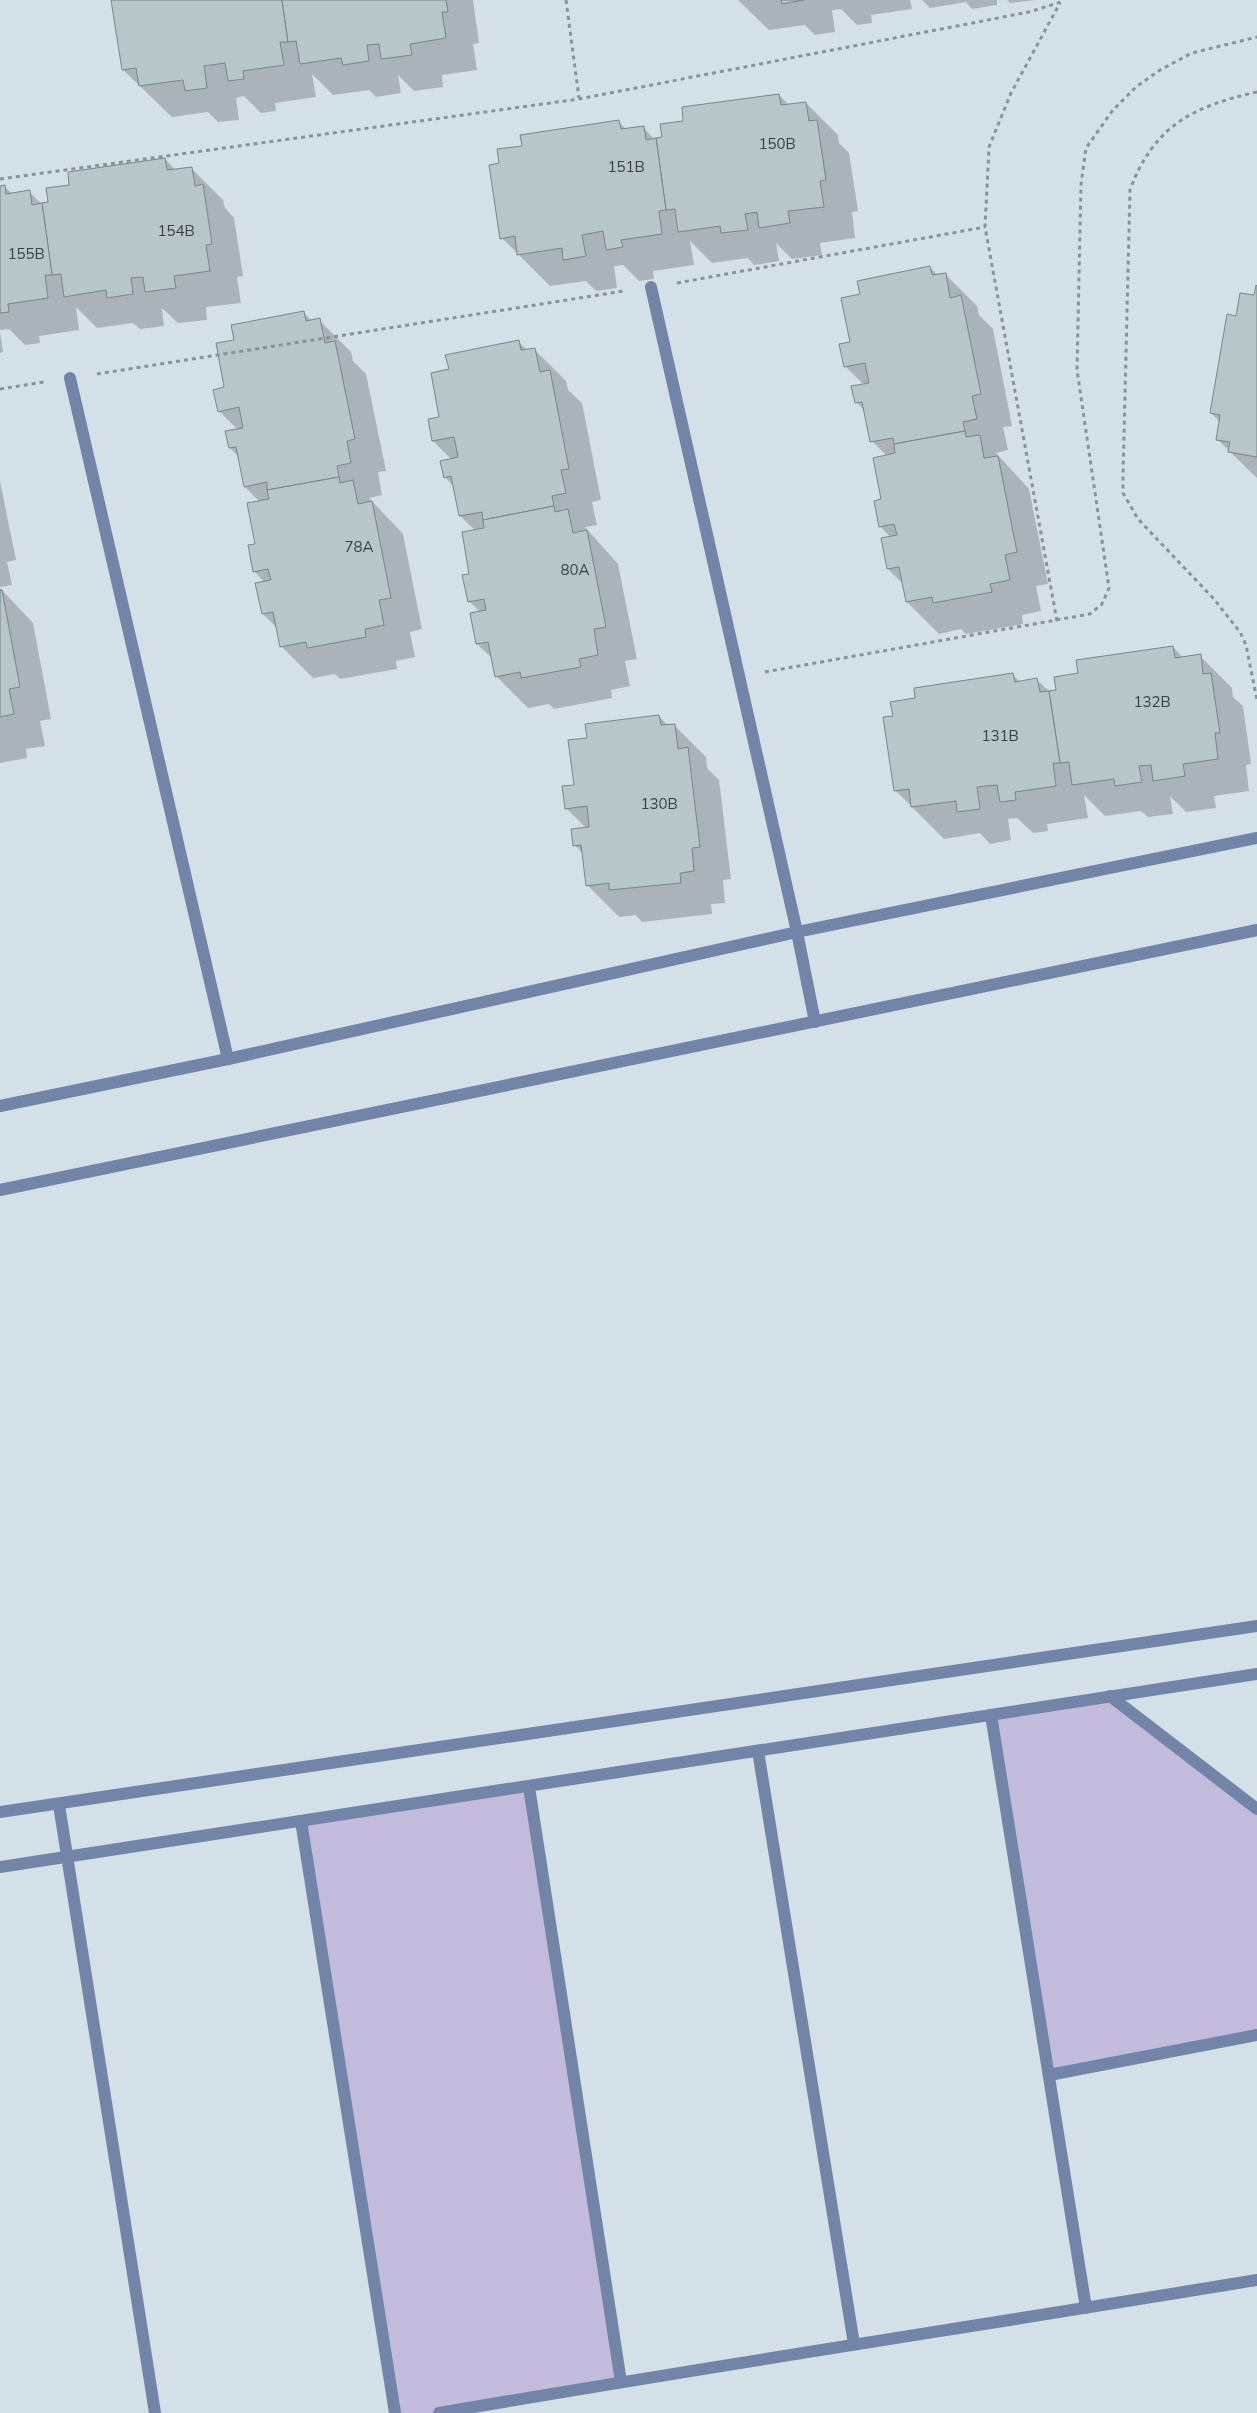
<svg xmlns="http://www.w3.org/2000/svg" width="1257" height="2413" viewBox="0 0 1257 2413" font-family="Mulish,sans-serif">
	<style>
		.green { fill: #c2bbdb }
		.shadow { fill: #0003 }
		.building { fill: #b7c6c8; stroke: #778687 }
		.lines { fill: none; stroke-linecap: round; stroke-linejoin: round }
		.path { stroke: #899298; stroke-width: 3; stroke-dasharray: 4 4; stroke-linecap: butt }
		.minor { stroke: #7384a9; stroke-width: 12 }
		.labels { text-anchor: middle; dominant-baseline: central; stroke-width: 5; stroke-linejoin: round; paint-order: stroke }
		.number-label { font-size: 15px; fill: #383f41 }
	</style>
	<rect width="100%" height="100%" fill="#d4e0e8"/>
	<g class="green">
		<path d="M1110,1696L1257,1809V2035L1049,2075L991,1715Z"/>
		<path d="M529,1787L621,2382L439,2413H395L301,1821Z"/>
	</g>
	<g class="shadow">
		<path d="M113,0H473L479,43L473,44L477,70L442,75L443,87L414,91L398,75L401,93L376,97L369,90L333,95L312,74L316,97L275,103L276,111L261,113L244,96L236,98L239,120L218,122L208,112L172,117L123,70Z"/>
		<path d="M738,0H910L912,9L871,15L872,23L857,25L841,9L832,10L835,32L815,35L805,25L769,30Z"/>
		<path d="M922,0H997V5L972,9L966,2L930,8Z"/>
		<path d="M1007,0H1036L1010,3Z"/>
		<path d="M779,95L789,105L806,103L838,135L839,143L849,153L858,211L852,212L855,238L820,243L822,255L792,259L776,243L779,261L754,265L748,258L712,263L690,241L694,265L653,271L654,279L639,281L623,265L614,266L617,288L596,291L586,281L550,286L502,238L500,164L523,147L619,122L627,130L643,127L655,140L663,138L685,122Z"/>
		<path d="M165,159L175,170L191,168L223,200L225,208L234,218L243,276L237,277L241,303L206,307L207,320L178,323L162,308L164,326L140,329L133,323L97,328L76,307L79,330L39,336L40,343L25,345L9,329L0,330V187L4,186L12,194L29,192L42,204L49,203L71,186Z"/>
		<path d="M930,267L938,276L945,274L977,306L979,315L993,329L1012,426L1003,427L1008,450L996,453L1029,489L1048,584L1036,586L1041,611L1022,615L1023,624L966,634L961,629L939,634L907,602L903,584L888,569L891,538L880,526L887,456L872,441L866,412L856,402L864,385L845,366L852,343L861,295Z"/>
		<path d="M1257,287V478L1217,439L1220,422L1211,413L1237,317L1255,297Z"/>
		<path d="M304,313L312,321L319,320L351,352L353,361L366,374L386,471L378,472L382,495L369,498L403,534L422,629L410,632L415,657L396,661L397,669L340,679L335,674L313,678L281,646L278,629L263,614L265,583L254,571L260,502L245,487L239,457L230,448L238,430L219,411L226,388L235,341Z"/>
		<path d="M0,332L3,352L0,353Z"/>
		<path d="M519,342L527,350L534,349L566,381L568,390L582,403L601,500L592,502L597,525L585,527L618,564L637,659L625,661L630,686L611,690L612,698L554,709L549,704L528,708L496,676L492,658L477,644L480,612L469,601L476,531L460,516L454,487L445,477L452,460L433,441L441,418L450,370Z"/>
		<path d="M0,481L16,560L7,562L12,585L0,587Z"/>
		<path d="M0,588L33,623L51,719L40,721L45,746L26,749L27,758L0,763Z"/>
		<path d="M1173,647L1183,658L1200,656L1232,688L1233,697L1243,706L1251,764L1246,765L1249,791L1214,796L1216,808L1186,812L1170,796L1173,814L1148,817L1141,811L1105,816L1084,795L1088,818L1047,824L1048,831L1033,833L1017,818L1008,819L1011,840L990,844L980,833L944,839L895,790L894,717L917,699L1013,675L1020,682L1037,680L1050,692L1057,691L1079,674Z"/>
		<path d="M659,716L668,726L674,725L706,757L707,768L719,780L731,879L723,880L725,903L711,904L712,914L642,922L636,915L619,917L587,885L583,854L575,845L586,828L566,808L575,786L588,739Z"/>
	</g>
	<g class="building">
		<path d="M111,0H282L288,42H280L284,65L243,71L244,79L228,81L225,63L204,66L207,88L185,91L183,80L139,86L136,68L122,70Z"/>
		<path d="M282,0H446L448,12H442L446,38L410,44L412,55L381,59L379,44L367,45L369,61L343,65L341,58L300,64L296,41L288,42Z"/>
		<path d="M781,0H804L782,4Z"/>
		<path d="M779,94L781,105L806,102L809,121L817,120L826,180L820,181L824,207L788,211L790,223L759,228L757,212L745,214L748,230L721,233L720,226L678,232L675,209L666,210L656,138L662,137L660,124L683,121L682,107Z"/>
		<path d="M619,120L621,129L644,126L646,140L656,138L666,210L659,211L662,234L621,240L623,247L606,250L603,231L582,235L586,256L563,260L562,248L517,255L515,236L500,239L489,165L499,163L497,149L522,146L520,135Z"/>
		<path d="M165,158L167,170L192,167L195,186L203,184L212,244L206,245L210,271L174,276L176,288L145,292L143,277L131,278L133,294L107,298L106,290L64,297L61,274L52,275L42,203L48,202L46,188L69,185L68,172Z"/>
		<path d="M5,185L6,194L30,190L32,205L42,203L52,275H45L48,298L8,304L9,312L0,313V186Z"/>
		<path d="M930,266L932,275L946,273L950,298L961,295L981,394L972,396L977,419L963,422L965,431L894,444L893,438L870,442L862,402L855,403L851,386L869,383L865,363L844,367L839,344L850,342L841,298L860,294L857,281Z"/>
		<path d="M1256,285L1257,286V457L1228,452L1230,442L1216,440L1220,415L1210,413L1227,314L1236,316L1240,293L1254,295Z"/>
		<path d="M304,311L306,321L320,318L325,343L335,341L355,439L347,441L351,463L337,466L339,477L267,490V482L244,487L236,447L229,448L225,431L243,428L239,407L218,412L213,390L224,387L216,343L234,340L231,325Z"/>
		<path d="M519,340L521,350L535,348L540,372L550,370L569,469L561,470L566,493L552,496L554,506L483,520L482,512L459,516L451,476L444,478L440,461L458,457L454,437L432,441L428,419L439,417L431,373L449,369L445,355Z"/>
		<path d="M965,431L966,437L980,435L984,458L998,456L1017,552L1005,555L1010,580L990,584L992,592L933,603L932,597L906,602L899,567L887,569L881,538L897,535L894,524L879,527L874,501L881,499L873,458L895,453L894,444Z"/>
		<path d="M339,477L340,483L353,480L358,504L372,501L391,598L379,600L384,625L365,629L366,637L307,648L306,642L280,647L273,612L262,614L255,583L271,580L268,569L253,572L248,545L255,544L247,503L269,499L267,490Z"/>
		<path d="M554,506L555,512L568,509L573,533L587,530L606,627L594,629L598,655L579,659L581,667L521,678L520,672L495,677L488,642L476,644L470,613L486,610L484,599L468,602L462,575L469,574L462,532L484,528L483,520Z"/>
		<path d="M0,590H2L20,687L9,689L14,714L0,717Z"/>
		<path d="M1173,646L1175,658L1201,654L1203,674L1211,673L1220,733H1215L1218,759L1183,764L1185,776L1153,781L1151,765L1139,766L1142,782L1115,786L1114,779L1072,785L1069,762L1060,763L1049,691L1056,690L1054,677L1078,673L1076,660Z"/>
		<path d="M1013,673L1015,682L1037,678L1040,692L1049,691L1060,763H1053L1056,786L1015,792L1016,800L1000,802L997,785L977,787L980,809L957,812L956,801L911,807L909,789L894,791L883,717L893,716L890,702L915,698L914,688Z"/>
		<path d="M659,715L661,725L675,724L678,749L688,747L700,847L692,848L694,871L680,873L681,883L609,890V883L586,886L581,845L573,846L571,829L589,827L587,806L565,809L562,786L574,785L568,740L587,738L585,724Z"/>
	</g>
	<g class="lines">
		<g class="path">
			<path d="M566,0L579,98"/>
			<path d="M1257,92C1194,106 1154,125 1130,190L1123,477V493L1138,519L1213,598L1240,632L1246,645L1257,700"/>
			<path d="M0,179L579,99L1029,12L1061,2"/>
			<path d="M677,283L985,227"/>
			<path d="M97,374L624,291"/>
			<path d="M0,389L44,382"/>
			<path d="M1057,621L985,227L989,147L1011,93L1060,3"/>
			<path d="M765,672L1090,614L1102,604L1109,588L1077,370L1081,184L1086,148L1113,110L1136,87L1160,70L1192,53L1257,37"/>
		</g>
		<g class="minor">
			<path d="M651,287L797,932L815,1022"/>
			<path d="M70,378L228,1059"/>
			<path d="M0,1106L228,1059L797,932L1257,838"/>
			<path d="M0,1190L1257,930"/>
			<path d="M1110,1696L1257,1809"/>
			<path d="M991,1715L1086,2308"/>
			<path d="M758,1751L854,2344"/>
			<path d="M529,1787L621,2382"/>
			<path d="M59,1805L155,2413"/>
			<path d="M0,1812L1257,1626"/>
			<path d="M301,1821L395,2413"/>
			<path d="M0,1867L1257,1674"/>
			<path d="M1049,2075L1257,2035"/>
			<path d="M439,2413C711,2366 984,2325 1257,2280"/>
		</g>
	</g>
	<g class="labels">
		<g class="number-label">
			<text x="777" y="143">150B</text>
			<text x="626" y="166">151B</text>
			<text x="176" y="230">154B</text>
			<text x="26" y="253">155B</text>
			<text x="359" y="546">78A</text>
			<text x="575" y="569">80A</text>
			<text x="1152" y="701">132B</text>
			<text x="1000" y="735">131B</text>
			<text x="659" y="803">130B</text>
		</g>
	</g>
</svg>
